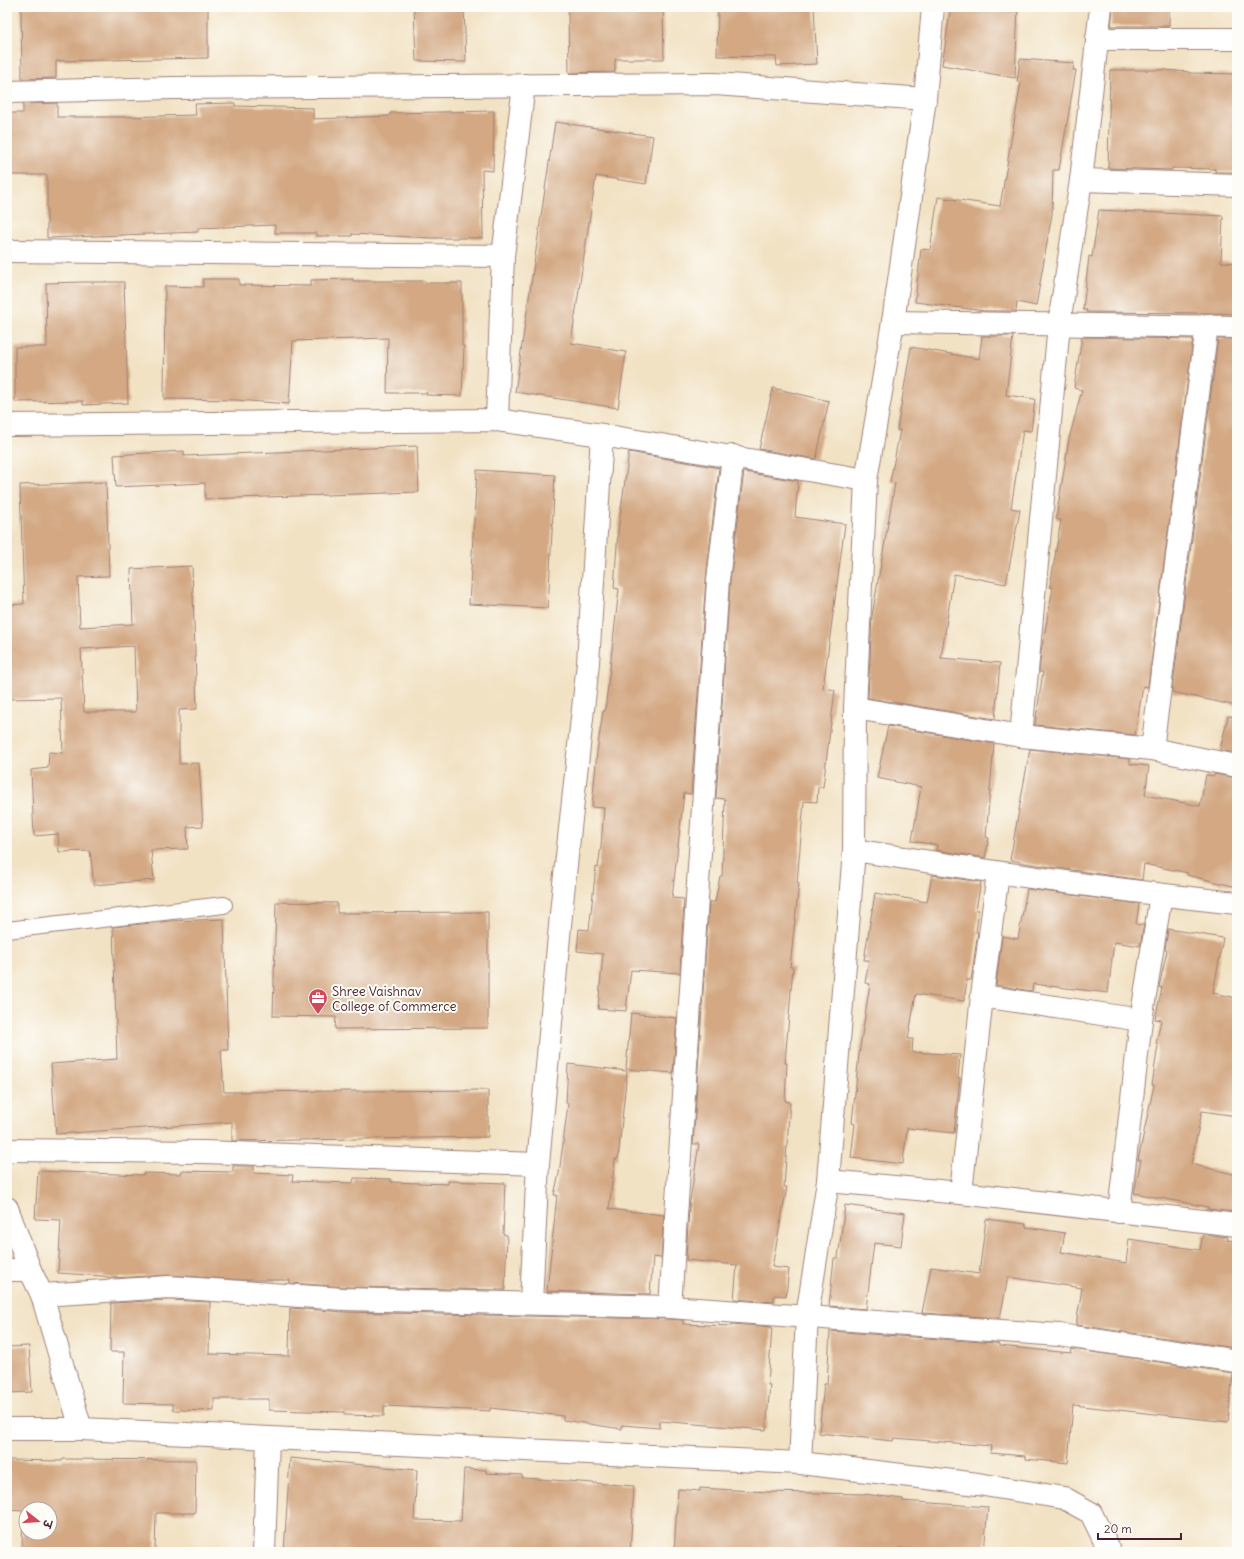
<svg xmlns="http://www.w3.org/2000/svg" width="1244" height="1559" viewBox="0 0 1244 1559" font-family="Delius,'Playpen Sans Deva',sans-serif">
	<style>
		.building { fill: #d3a883; fill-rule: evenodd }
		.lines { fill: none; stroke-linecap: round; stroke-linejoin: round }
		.service-casing { stroke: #9e8078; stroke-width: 18 }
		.minor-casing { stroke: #9e8078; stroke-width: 24 }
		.service { stroke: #fff; stroke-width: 16 }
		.minor { stroke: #fff; stroke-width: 22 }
		.labels { text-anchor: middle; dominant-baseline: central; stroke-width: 4; stroke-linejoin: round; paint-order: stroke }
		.poi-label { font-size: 13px; fill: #4a1f2b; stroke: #fdfcf7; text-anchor: start }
	</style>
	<rect width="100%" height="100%" fill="#fdfcf7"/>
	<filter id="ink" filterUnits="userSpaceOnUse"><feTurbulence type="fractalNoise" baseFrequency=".025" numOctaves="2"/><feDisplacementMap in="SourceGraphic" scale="8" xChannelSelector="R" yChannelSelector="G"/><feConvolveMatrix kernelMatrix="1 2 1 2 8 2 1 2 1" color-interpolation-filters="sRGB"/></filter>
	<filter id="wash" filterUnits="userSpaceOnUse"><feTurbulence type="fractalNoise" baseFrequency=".012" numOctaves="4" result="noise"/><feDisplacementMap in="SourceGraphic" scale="16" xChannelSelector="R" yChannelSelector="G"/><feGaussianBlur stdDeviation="0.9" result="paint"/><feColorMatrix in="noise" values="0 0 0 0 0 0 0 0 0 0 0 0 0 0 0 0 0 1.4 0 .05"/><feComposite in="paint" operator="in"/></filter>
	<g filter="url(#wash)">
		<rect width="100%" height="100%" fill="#f2e2c4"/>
		<g id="blocks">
			<g class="building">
				<path d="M21,7H208V58L56,61V78L22,79Z"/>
				<path d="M414,7H464L466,62L416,61Z"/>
				<path d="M568,7H663L664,59H615V72L569,73Z"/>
				<path d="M718,7H814L817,64L777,66L776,57L717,56Z"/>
				<path d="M951,7H1018L1015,78L942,65Z"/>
				<path d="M1113,7H1169V26H1111Z"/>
				<path d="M1020,59L1074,63L1073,70H1076L1059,170H1053L1052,214L1036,306L1017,302L1016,311H985L915,302L921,249L930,250L938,197L1000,206L1021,82H1017Z"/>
				<path d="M1110,70H1165L1189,72V73L1237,74V172H1215V169L1172,168V170L1108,168Z"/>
				<path d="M57,103V117H121L196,115L195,104L235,103V106L313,108V119L390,116V113L494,111L493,171L482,170L483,238H431L352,234V236H317V233H275V225L198,228V232L47,238V175H7V113H23V104Z"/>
				<path d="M555,122L653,136L646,184L596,176L571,343L626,352L618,408L515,392Z"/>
				<path d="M1099,210L1223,216L1221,262L1237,263V314L1208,313L1086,312L1087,310H1083L1089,256L1092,257Z"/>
				<path d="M203,279H239V285L311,286V280L353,279V281H425V283H462V346H464L462,396L426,395L427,393H387L388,338L293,341L289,404L236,400L164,399L165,286L203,287Z"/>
				<path d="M84,282H124L128,403L83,405V401L15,402V347H47L46,283Z"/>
				<path d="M982,336H1013L1006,395L1035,399L1031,431L1023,430L1011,508L1020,510L1006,584L954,574L941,658L1000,663L995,719L868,698L872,616L895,483L890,482L900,430H897L911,347L979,359Z"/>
				<path d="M1082,337L1193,339L1148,687L1143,686L1135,735L1035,725L1043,672H1039L1041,652L1053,588L1050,587L1061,520L1056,519L1069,439L1082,390L1074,388Z"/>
				<path d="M1218,339H1237V706L1172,692Z"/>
				<path d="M773,388L829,401L816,459L759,449Z"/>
				<path d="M417,446L419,492L205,499V483L116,487L114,455L184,451V456Z"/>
				<path d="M629,452L719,468L706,579L691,794L684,793L672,898L684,899L680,973L631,970L626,1011L598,1009L603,954L577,951L579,929L589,930L596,867L598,868L601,846L604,808L592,807L597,752L603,711H605L619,589L614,588L618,531Z"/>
				<path d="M477,470L555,475L548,608L469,604Z"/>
				<path d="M744,472L798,481L795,517L845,524L823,688L835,690L823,787H818L817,802L804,801L797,883H799L790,967H793L785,1063H787L785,1101L790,1102L784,1187H787L772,1267L789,1269L786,1296L774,1295V1302L734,1299L737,1265L686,1260L689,1207L699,1144H693L709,902H715L720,876H722L725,799L716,798L730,581Z"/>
				<path d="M106,482L109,576L78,577L80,627L133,624L131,569L192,566L197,709L179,710V764L199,763L203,826L187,827L188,849L151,850L154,880L94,885L90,851L59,852L58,834L34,836L31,770L48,768L49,752L63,753L61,698L7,699V605L24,604L20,485ZM134,646L136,712H84L81,649Z"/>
				<path d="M1228,716L1237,717V753L1220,750Z"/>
				<path d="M888,726L994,744L986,837L989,838L985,858L936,850L937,845L912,841L921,787L877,778Z"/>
				<path d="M1030,749L1130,759V764L1149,766L1145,795L1200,806L1206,775L1214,776L1215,774L1237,778V887L1187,875L1188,873L1144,864L1142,880L1031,864L1010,860Z"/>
				<path d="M932,875L981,882L976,910H979L976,932H978L971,980H967L964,1001L916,994L908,1039H913L912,1052L960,1055L958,1078H960L954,1133L907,1128L903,1164L851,1158L855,1124L852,1123L859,1054L870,984L865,983L869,960H864L875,893L927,902Z"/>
				<path d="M1027,889L1139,904L1136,924L1144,925L1140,946L1114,942L1108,993L1033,984L1032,991L996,985L1002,936L1018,939Z"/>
				<path d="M276,902L337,903V913L488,912V1028L335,1029L336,1017L273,1016Z"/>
				<path d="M224,919L228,1050H221L224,1092L488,1090V1137L232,1141V1122L56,1134L51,1064L117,1059L113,927L171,921Z"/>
				<path d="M1168,929L1223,938L1213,993L1237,998V1116L1202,1111L1191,1164L1237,1175V1200L1234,1212L1208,1209V1207L1134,1193L1141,1160H1138L1154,1085H1152L1158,1045L1156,1044L1161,1020L1155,1019L1162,988L1159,987L1167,951L1165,950Z"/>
				<path d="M631,1013L677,1018L673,1073L626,1069Z"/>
				<path d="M568,1064L627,1071L618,1159H615L609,1209L664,1215L661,1258L653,1257L650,1294L547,1291L557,1195H554L559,1174L568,1104L566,1103Z"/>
				<path d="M233,1166H254V1173L293,1175L292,1181L353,1183L354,1178L391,1179V1182L448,1184V1181L505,1183L503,1234L507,1235L505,1290L345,1287L290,1283V1280H243L170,1275L111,1278L103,1276L58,1273L61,1220L35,1219L38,1171L143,1175V1173L181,1174V1171L233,1172Z"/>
				<path d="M845,1205L905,1213L901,1246L874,1243L866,1309L829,1306L834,1258H838Z"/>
				<path d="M986,1219L1026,1224V1227L1065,1233L1061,1252L1126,1263L1129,1239L1200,1250L1203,1234L1228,1237L1227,1240L1237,1241V1345L1235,1348L1076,1325L1082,1288L1008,1277L1000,1318L922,1313L931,1267L979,1274Z"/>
				<path d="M169,1300L210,1302L209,1354L289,1356L290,1308L344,1312L669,1319L683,1320V1324L732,1326V1324L772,1327L768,1385H770L766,1430L660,1421V1428L622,1425V1429L563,1420V1416L490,1408V1411L384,1406V1416L344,1415V1412L269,1410V1399H214V1411L173,1410V1404L123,1403L124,1352H110L111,1303Z"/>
				<path d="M830,1331L995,1343L999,1344V1346L1071,1353L1072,1349L1233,1373L1228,1422L1073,1405L1068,1463L1025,1459V1456L990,1453L991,1446L894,1438L893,1441L819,1433L824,1384H827Z"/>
				<path d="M29,1346L32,1392L7,1393V1347Z"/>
				<path d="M290,1458L417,1470L414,1520L461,1521L464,1469L486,1470V1473L522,1475V1478L539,1479L634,1486L630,1552H284Z"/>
				<path d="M63,1459L196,1460L195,1513H156L155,1552H22L23,1511L7,1510L8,1460L62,1461ZM26,1509H50V1533H26Z"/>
				<path d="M700,1488L769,1492L864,1494L903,1499V1501L988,1507L984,1552H949L899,1548V1552H674L678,1489L700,1491Z"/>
			</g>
		</g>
	</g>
	<g filter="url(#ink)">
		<use href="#blocks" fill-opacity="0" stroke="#9e8078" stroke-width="1"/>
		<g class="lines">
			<defs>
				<path id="service" d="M7,930L224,905"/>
				<g id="minor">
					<path d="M1097,39H1237"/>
					<path d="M7,92L174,88L715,84L925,99"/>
					<path d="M1081,180L1237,185"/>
					<path d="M7,251L503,256"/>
					<path d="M893,322L1237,327"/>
					<path d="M497,420L503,256L524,85"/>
					<path d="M7,425L497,420L602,435L866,480"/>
					<path d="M855,708L1021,736L1152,749L1237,766"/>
					<path d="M1021,736L1059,324L1081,180L1101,7"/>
					<path d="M1152,749L1207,325"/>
					<path d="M854,850C981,870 1109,890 1237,903"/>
					<path d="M982,996L1141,1020"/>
					<path d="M7,1150L204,1152L538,1164"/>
					<path d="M828,1181L961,1193L1237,1225"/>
					<path d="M961,1193L982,996L998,873"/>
					<path d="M7,1208L30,1270L42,1295L81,1429"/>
					<path d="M1119,1212L1141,1020L1161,895"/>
					<path d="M7,1270H30"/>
					<path d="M42,1295L169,1287L344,1299L670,1307L1059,1335L1237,1361"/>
					<path d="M531,1302L538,1164L563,893L588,663L602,435"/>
					<path d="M670,1307L718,580L733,456"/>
					<path d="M7,1429H81L800,1463L978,1484L1064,1498L1091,1513L1110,1552"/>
					<path d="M800,1463L807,1316L828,1181L854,850L855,708L866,480L893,322L925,99L933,7"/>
					<path d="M264,1552L268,1439"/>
				</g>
			</defs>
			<use href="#service" class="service-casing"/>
			<use href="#minor" class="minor-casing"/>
			<use href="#service" class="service"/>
			<use href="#minor" class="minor"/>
		</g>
	</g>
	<defs>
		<symbol id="office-pin" viewBox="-11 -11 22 30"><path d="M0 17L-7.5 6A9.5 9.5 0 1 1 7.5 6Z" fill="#d1495b" stroke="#fdfcf7"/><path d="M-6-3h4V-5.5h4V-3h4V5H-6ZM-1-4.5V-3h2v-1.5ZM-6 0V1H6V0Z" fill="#fff"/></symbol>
	</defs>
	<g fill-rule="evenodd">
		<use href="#office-pin" x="307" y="987" width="22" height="30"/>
	</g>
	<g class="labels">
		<g class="poi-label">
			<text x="332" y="991">Shree Vaishnav<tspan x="332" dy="15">College of Commerce</tspan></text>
		</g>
	</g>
	<rect width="1244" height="1559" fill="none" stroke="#fdfcf7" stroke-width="24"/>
	<g transform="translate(38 1521) rotate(107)"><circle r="19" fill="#fdfcf7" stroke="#b5a4a5"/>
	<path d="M0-3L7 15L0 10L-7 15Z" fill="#d1495b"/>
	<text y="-6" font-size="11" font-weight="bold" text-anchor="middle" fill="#4a1f2b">उ</text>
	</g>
	<path d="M1098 1533v6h83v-6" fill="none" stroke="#4a1f2b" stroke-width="2"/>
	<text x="1104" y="1533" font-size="12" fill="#4a1f2b" stroke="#fdfcf7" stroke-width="3" paint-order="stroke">20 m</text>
</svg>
